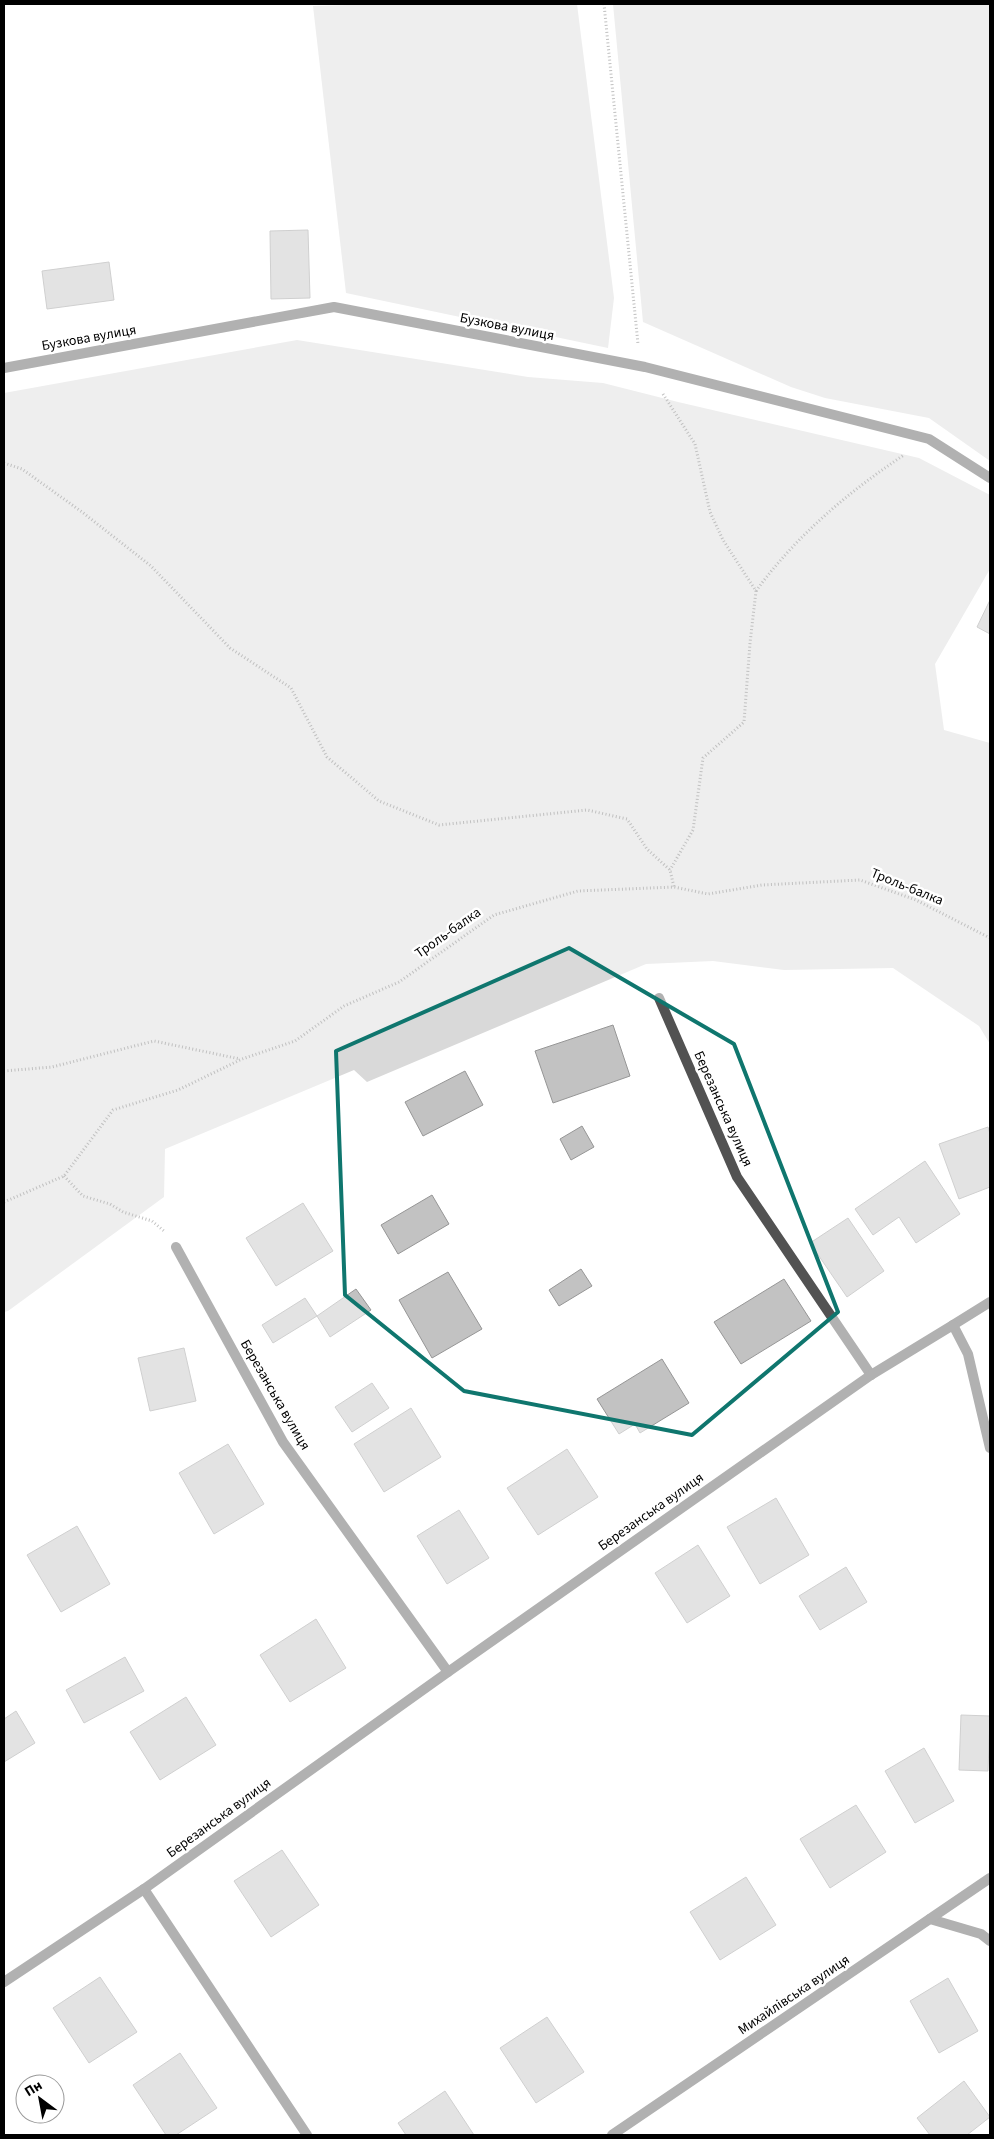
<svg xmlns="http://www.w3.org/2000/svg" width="994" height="2139" viewBox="0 0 994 2139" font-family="'Source Sans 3',sans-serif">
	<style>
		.green { fill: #d9d9d9 }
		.building { fill: #c2c2c2; stroke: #969696 }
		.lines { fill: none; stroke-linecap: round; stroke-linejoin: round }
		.path { stroke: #747474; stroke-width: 3; stroke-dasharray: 1 2.5; stroke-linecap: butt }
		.street { stroke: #525252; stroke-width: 10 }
		.marked { fill: none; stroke: #0f766e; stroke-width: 4; stroke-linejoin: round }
		.labels { text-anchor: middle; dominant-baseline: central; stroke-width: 5; stroke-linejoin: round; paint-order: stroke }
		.street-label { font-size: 14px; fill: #000; stroke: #fff }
	</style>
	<rect width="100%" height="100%" fill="#fff"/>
	<g class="green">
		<path d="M383,4H577L614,298L608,348L346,293L313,6Z"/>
		<path d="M613,4H990V461L929,418L825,398L791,387L643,322Z"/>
		<path d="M297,340L528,377L603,383L678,402L919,458L990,495V569L935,664L944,730L990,743V1044L979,1026L893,968L784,970L713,961L646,964L367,1082L354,1070L165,1149L164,1197L8,1311L4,1312V393Z"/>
	</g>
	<g class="building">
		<path d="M308,230L310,298L271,299L270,231Z"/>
		<path d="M109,262L114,300L47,309L42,271Z"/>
		<path d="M990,600V634L977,627Z"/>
		<path d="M613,1025L630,1076L553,1103L535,1051Z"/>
		<path d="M465,1071L483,1105L423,1136L405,1102Z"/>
		<path d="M582,1126L594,1147L571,1160L560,1139Z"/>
		<path d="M988,1127L990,1134V1187L959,1199L939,1144Z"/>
		<path d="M925,1161L960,1214L916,1243L899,1217L873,1235L855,1209Z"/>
		<path d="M432,1195L449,1224L398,1254L381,1225Z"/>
		<path d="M303,1203L333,1251L276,1286L246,1238Z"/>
		<path d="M848,1218L884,1271L847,1297L810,1243Z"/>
		<path d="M581,1269L592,1286L559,1306L549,1290Z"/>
		<path d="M448,1272L482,1329L432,1358L399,1300Z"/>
		<path d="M784,1279L811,1321L741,1364L714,1322Z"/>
		<path d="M356,1289L371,1310L330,1337L317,1316Z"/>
		<path d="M305,1298L317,1316L273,1343L262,1325Z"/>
		<path d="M184,1348L196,1401L150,1411L138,1358Z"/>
		<path d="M662,1359L689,1403L640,1433L635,1424L619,1434L597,1399Z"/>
		<path d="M372,1383L389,1408L352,1432L335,1407Z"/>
		<path d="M411,1408L441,1457L384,1492L354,1444Z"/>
		<path d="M228,1444L264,1504L214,1534L179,1473Z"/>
		<path d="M567,1449L598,1497L538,1535L507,1488Z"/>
		<path d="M776,1498L809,1555L760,1584L727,1527Z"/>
		<path d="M459,1510L489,1558L447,1584L417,1536Z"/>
		<path d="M77,1526L110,1584L61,1612L27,1555Z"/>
		<path d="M698,1545L730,1596L687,1623L655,1573Z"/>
		<path d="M846,1567L867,1602L820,1630L799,1596Z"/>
		<path d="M316,1619L346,1668L290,1702L260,1655Z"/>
		<path d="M125,1657L144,1691L84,1723L66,1690Z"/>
		<path d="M186,1697L216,1745L160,1780L130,1732Z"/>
		<path d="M16,1711L35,1743L4,1762V1719Z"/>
		<path d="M961,1715L990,1716L988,1771L959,1770Z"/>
		<path d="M924,1748L954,1801L915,1823L885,1771Z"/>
		<path d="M856,1805L886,1852L830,1888L800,1839Z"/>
		<path d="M282,1850L319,1905L271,1937L234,1881Z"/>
		<path d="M746,1877L776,1925L720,1960L690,1912Z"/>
		<path d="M100,1977L137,2032L89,2063L53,2008Z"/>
		<path d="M948,1978L978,2031L939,2053L910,2001Z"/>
		<path d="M547,2017L584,2072L536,2103L500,2048Z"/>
		<path d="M180,2053L217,2108L176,2135H166L133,2085Z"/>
		<path d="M964,2081L990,2117L967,2135H930L917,2118Z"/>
		<path d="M445,2091L474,2135H406L398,2123Z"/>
	</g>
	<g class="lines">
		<g class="path">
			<path d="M604,4L638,344"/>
			<path d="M663,394L695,444L710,512L723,540L756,591L750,643L744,722L703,758L693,830L670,870"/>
			<path d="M4,463L22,469L82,512L151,566L230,648L291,688L327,757L379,801L439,825L587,810L627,819L647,849L670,870L674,887"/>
			<path d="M756,591C796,536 848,492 904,455"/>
			<path d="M4,1071L52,1067L154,1041L240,1059"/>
			<path d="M64,1176L83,1196L110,1204L123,1212L152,1221L164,1231"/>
			<path d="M4,1202L64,1176L113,1110L178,1090L242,1059L295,1041L344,1006L399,982L494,915L578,891L674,887L708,894L762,885L860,880L916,900L990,938"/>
		</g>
		<g class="street">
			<path d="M4,368L334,307L645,367L929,439L990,478"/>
			<path d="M659,998L737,1177L871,1375"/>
			<path d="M176,1247L283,1442L448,1672"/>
			<path d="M953,1325L990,1302"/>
			<path d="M144,1889L307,2135"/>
			<path d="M930,1919L981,1934L990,1941"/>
			<path d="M4,1982L144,1889L448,1672L871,1375L953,1325L968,1354L990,1448"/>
			<path d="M612,2135L990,1878"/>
		</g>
	</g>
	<path d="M0 0H994V2139H0ZM569,948L734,1044L838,1312L692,1435L464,1391L345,1295L336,1051Z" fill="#fff" fill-opacity=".55" fill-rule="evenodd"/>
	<path class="marked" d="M569,948L734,1044L838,1312L692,1435L464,1391L345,1295L336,1051Z"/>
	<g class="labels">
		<g class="street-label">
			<text transform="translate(507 327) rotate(11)">Бузкова вулиця</text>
			<text transform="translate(89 338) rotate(-10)">Бузкова вулиця</text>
			<text transform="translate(907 887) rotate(22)">Троль-балка</text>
			<text transform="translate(448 933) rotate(-35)">Троль-балка</text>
			<text transform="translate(723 1109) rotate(66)">Березанська вулиця</text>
			<text transform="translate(275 1395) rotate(60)">Березанська вулиця</text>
			<text transform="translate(651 1512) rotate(-35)">Березанська вулиця</text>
			<text transform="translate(219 1818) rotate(-36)">Березанська вулиця</text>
			<text transform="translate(794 1995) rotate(-34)">Михайлівська вулиця</text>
		</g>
	</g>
	<rect width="994" height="2139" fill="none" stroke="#000000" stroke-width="10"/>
	<g transform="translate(40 2099) rotate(328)"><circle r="24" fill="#ffffff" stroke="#999999"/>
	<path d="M0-4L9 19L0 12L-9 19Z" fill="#000000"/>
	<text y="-8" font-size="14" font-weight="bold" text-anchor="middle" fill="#000000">Пн</text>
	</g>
</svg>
